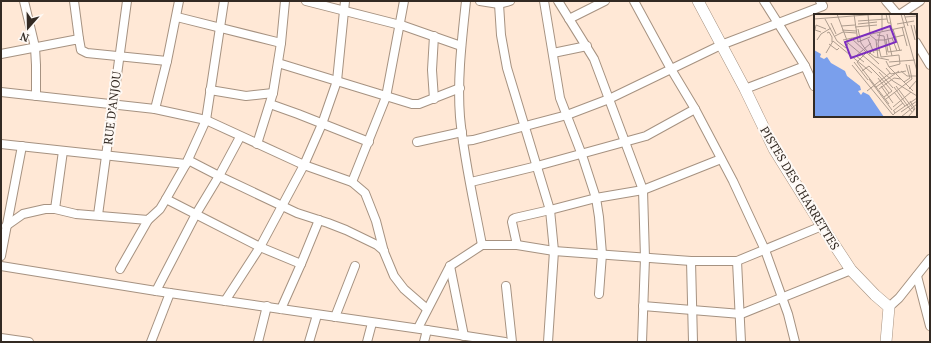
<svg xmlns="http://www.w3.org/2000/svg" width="931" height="343" viewBox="0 0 931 343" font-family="'PT Serif',serif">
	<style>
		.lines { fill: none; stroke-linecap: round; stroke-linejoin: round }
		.minor-casing { stroke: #a69281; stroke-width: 10 }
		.secondary-casing { stroke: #a69281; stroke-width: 12 }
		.minor { stroke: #fff; stroke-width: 8 }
		.secondary { stroke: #fff; stroke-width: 11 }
		.labels { text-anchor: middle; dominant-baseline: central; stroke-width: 4; stroke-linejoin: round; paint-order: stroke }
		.street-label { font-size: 12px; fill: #332a23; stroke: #fef9f5 }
		.inset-road { fill: none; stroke: #ad9c8e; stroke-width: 1 }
		.view { fill: #7b2cbf; fill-opacity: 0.15; stroke: #7b2cbf; stroke-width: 2 }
		.inset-edge { fill: none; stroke: #332a23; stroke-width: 2 }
	</style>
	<rect width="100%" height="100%" fill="#ffe8d6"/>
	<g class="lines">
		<defs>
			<g id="minor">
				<path d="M24,1L35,47L36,65V96"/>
				<path d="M74,1L79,39"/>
				<path d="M224,1L206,120L186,164L166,199L260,247L301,264"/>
				<path d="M306,1L404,26L461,46"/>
				<path d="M466,1C462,39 457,79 460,117C464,160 474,202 482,245"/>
				<path d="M480,1L499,4L510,1"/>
				<path d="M544,1L560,98L582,155L596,198L599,217L602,254L599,294"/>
				<path d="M558,1L594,59L643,190L645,258L642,342"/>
				<path d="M634,1L671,69L695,109L733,181L765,250L788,314L795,342"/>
				<path d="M764,1L805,66L814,86"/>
				<path d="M886,1L898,15"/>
				<path d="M499,4L501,35L507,68L550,210L554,251L548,342"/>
				<path d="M899,15L920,1"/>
				<path d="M177,17L281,43"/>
				<path d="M569,19L605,1"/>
				<path d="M916,42L930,65"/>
				<path d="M553,53L587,46"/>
				<path d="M1,54L79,39L81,50L87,53L167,61"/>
				<path d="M278,63L412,104H419L460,88"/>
				<path d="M745,89L805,66"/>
				<path d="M210,90L246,96L273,93"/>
				<path d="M1,92L155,109L206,120L304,165L352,182L365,193L376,221L384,252L394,276L404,289L427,309"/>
				<path d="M434,99L432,70L434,36"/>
				<path d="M270,104L298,114L369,142"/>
				<path d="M155,109L167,61L179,1"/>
				<path d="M463,141L473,140L567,115L609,99L721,45L823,6L820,1"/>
				<path d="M417,142L462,132"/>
				<path d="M1,144L186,164"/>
				<path d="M257,144L273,93L281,43L285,1"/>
				<path d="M188,160L219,176L297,213L328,223L346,230L377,245L384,251"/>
				<path d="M352,182L386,97L404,1"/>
				<path d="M471,182L537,166L646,136L695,109"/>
				<path d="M55,209L63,151"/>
				<path d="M98,215L127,1"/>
				<path d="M6,226L23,214L45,209H55L76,214L148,220L160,209L166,199"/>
				<path d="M517,245L512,222L513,219L515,218L550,210L596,198L643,190L721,159"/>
				<path d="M1,256L22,146"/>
				<path d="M691,261L693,342"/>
				<path d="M737,261L741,342"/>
				<path d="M1,266L156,291L427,330L505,342"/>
				<path d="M450,266L464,336"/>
				<path d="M120,269L148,220"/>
				<path d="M917,276L930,326"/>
				<path d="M506,286L512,342"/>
				<path d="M156,291L196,214L219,176L240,137"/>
				<path d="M225,301L260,247L304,165L322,124L337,81L345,1"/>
				<path d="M643,306L741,314L851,270"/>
				<path d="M889,307L899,298L930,259"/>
				<path d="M281,309L301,264L319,220"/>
				<path d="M335,317L355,266"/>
				<path d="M418,328L450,266L482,245H517L554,251L691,261H737L822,226"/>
				<path d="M1,338L29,342"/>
				<path d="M151,342L170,293"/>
				<path d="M258,342L267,306"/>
				<path d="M309,342L317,315"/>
				<path d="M367,342L372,323"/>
				<path d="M424,342L427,330"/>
			</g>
			<path id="secondary" d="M698,1L745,89L774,149L822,226L851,270L875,295L889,307L886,342"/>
		</defs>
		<use href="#minor" class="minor-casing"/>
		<use href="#secondary" class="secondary-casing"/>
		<use href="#minor" class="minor"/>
		<use href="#secondary" class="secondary"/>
	</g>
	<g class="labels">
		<g class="street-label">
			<text transform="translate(112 108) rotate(-83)">RUE D’ANJOU</text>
			<text transform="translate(800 188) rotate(59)">PISTES DES CHARRETTES</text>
		</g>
	</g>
	<g transform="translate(814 14)">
		<rect width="103" height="103" fill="#ffe8d6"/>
		<path d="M0,36L7,40L6,43L10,45L13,43L17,49L31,57L33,62L46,72L47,76L44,77L47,81L49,78L55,81L70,103H0Z" fill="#7a9fec"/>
		<path class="inset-road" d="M23,0L34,29L79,67L103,82M40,0L44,28M68,0V17M72,0L74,9H77M75,0L78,15M87,0L103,57M90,0L94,12M54,1L56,20M91,3L103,2M0,5L65,0M11,5L23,27L32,34L34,29M44,7L73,5M17,9L22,20M44,10L63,8M83,10L100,7M97,11L101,26M100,11L103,25M27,12L41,11M41,13L63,11M88,13L93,32M44,15L47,29L52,36L61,43L75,46M79,15L86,37M28,16L42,17M7,18L1,16L2,11L12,15M66,18L64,30L67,43M13,19L15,18L18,23V28M73,20L78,42M56,21L62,26H70L90,21M63,21L70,22L73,41M21,22L29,18L42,19M37,24L65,50M78,24L83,37M54,25L60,39M3,26L7,20L17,14M29,26L90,13M62,26L64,44M72,26L74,38M19,27L58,59M44,28L56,23M15,30L23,36L25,34M54,37L43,48L75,90M74,38L88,36M12,39L19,27M55,40L58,37L66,36M67,43L85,41L86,50L75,53M72,47L75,53L99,77M40,48L54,66M50,48L42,42L57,29M75,48L101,46M38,51L79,101L81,99L80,97M72,54L77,60L92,57M48,57L55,52L66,63L78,77L70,83M87,57L93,62H103M65,58L79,74M64,64L75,79M55,65L78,96M90,68L96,64L92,50M67,72L79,89M82,72L100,96M62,73L85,57M80,73L98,98M65,75L80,64L87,65M95,75L103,66M53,77L76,59M80,78L91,92M72,85L98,65L95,51M79,93L97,78M79,97L89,89M87,98L103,87M81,99L103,84M87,103L103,90M94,103L101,95L96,87"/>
		<path class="view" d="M76,12L82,28L37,44L31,28Z"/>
		<rect width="103" height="103" class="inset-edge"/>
	</g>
	<rect width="931" height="343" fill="none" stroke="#332a23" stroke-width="4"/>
	<g transform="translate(28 28) rotate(200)" stroke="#fef9f5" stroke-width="3" paint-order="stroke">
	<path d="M0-3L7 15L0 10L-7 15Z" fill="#332a23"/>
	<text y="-6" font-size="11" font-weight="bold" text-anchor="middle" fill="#332a23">N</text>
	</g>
</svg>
